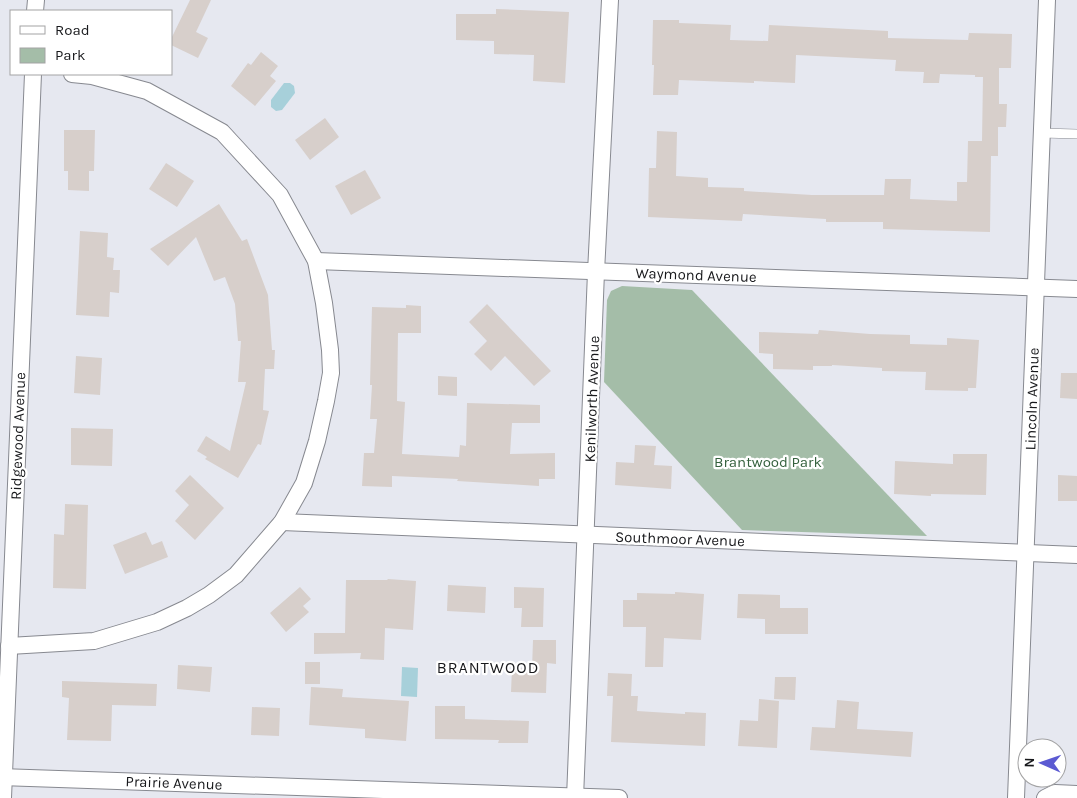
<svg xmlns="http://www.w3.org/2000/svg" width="1077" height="798" viewBox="0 0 1077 798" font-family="Karla,sans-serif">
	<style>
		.green { fill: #a4bda8 }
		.water { fill: #a7d0da }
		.building { fill: #d7cfcb }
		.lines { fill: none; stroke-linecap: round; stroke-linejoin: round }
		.lane-casing { stroke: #878990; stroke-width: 10 }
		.street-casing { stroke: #878990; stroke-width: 18 }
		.lane { stroke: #fff; stroke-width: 9 }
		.street { stroke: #fff; stroke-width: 16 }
		.labels { text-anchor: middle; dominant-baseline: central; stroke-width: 4.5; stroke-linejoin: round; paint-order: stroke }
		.street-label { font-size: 15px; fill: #18191c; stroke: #fff }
		.park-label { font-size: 15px; fill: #35613e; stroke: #fff }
		.neighbourhood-label { font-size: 16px; letter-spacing: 1px; fill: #18191c; stroke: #fff }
	</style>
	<rect width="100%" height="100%" fill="#e6e8f0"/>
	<path class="green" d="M622,286L692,290L927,536L742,530L604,382L607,300L611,291Z"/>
	<g class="water">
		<path d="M284,83H290L294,86L295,93L282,110L276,111L271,107V100Z"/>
		<path d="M402,667L418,668L417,697L401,696Z"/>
	</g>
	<g class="building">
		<path d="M190,0H211L196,32L208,38L198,58L171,45V39Z"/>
		<path d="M496,9L569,12L565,83L533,81L534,55L494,54V41L456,40V14H496Z"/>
		<path d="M653,20H679V23L731,25L730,40L768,41L769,25L888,31V38L968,40L969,33L1012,34L1011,68H999V104H1007L1006,127H998V156H991L990,232L883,229V222H826V219L743,214L742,221L648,217L649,168H656L657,131L677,132L676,176L708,178V187L744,188V191L812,195H884L885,179H911L910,199L957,201V182H967L968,141H982L983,77H975V75L940,74L939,83H923L924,72L895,71L896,60L796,55L795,83L754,81V83L679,80L678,95H653L654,65H652Z"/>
		<path d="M261,52L278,66L270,76L276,81L255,106L231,86L248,63L251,65Z"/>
		<path d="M325,118L339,137L310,160L295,140Z"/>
		<path d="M64,130H95L94,171H89V191L68,190V171H64Z"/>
		<path d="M166,163L194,181L177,207L149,189Z"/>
		<path d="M365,170L381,198L351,215L335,186Z"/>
		<path d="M219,204L242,241L247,239L268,295L272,350H275L274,369H265L263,410L269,411L261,445L258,444L238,478L205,459L207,457L197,451L206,436L230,451L246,382H238L241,341H238L235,304L225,277L214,281L196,237L168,266L150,249Z"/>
		<path d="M80,231L108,233L107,257L114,258L113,270H120L119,293L110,292L109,317L76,315Z"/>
		<path d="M487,304L551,371L534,386L505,356L491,371L474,354L487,341L469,322Z"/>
		<path d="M406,305L421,306V333H398L397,401L405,402L402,454L459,457L460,445L466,446L467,403L540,405V423H512L510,454L555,453V479H539V486L457,481L458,479L392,476V487L362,486L364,453H374L377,419H370L372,385H370L372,307L406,308Z"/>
		<path d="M819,330L870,334L910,335V344L947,345V338L979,340L976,388H968V391L925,390L926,372L882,371V368L832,365V366H813V370L773,369V354L759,353V332L818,334Z"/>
		<path d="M76,356L102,358L100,395L74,393Z"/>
		<path d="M1061,373H1077V399L1060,398Z"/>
		<path d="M438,376L457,377V396L438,395Z"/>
		<path d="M71,428L113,429L112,466L71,465Z"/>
		<path d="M635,445L656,446L654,465L672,466L671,489L615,485L616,462L634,463Z"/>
		<path d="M953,454H987L986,495L931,494V496L894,494L895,461L953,464Z"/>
		<path d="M190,475L224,508L195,540L175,521L189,505L175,491Z"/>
		<path d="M1058,475L1077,476V501H1058Z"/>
		<path d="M65,504L88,505L86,589L53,588L54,534L64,535Z"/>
		<path d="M146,532L152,545L162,541L168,557L125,574L113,545Z"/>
		<path d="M388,579L416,581L413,630L385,628L384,660L360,659L361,653L314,654V633H345L346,580H387Z"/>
		<path d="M448,585L486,587L485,613L447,611Z"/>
		<path d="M300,587L311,599L303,606L309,612L286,632L270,613Z"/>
		<path d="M514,587L544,588L543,627H521L522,608H514Z"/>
		<path d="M675,592L704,594L701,640L664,638L663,667H645L646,627H623V600H637V593L675,594Z"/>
		<path d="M738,594L780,595V608H808V634H765V619L737,618Z"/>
		<path d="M533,640H556V664L547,663L546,693L511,692L512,668L532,669Z"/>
		<rect x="305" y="662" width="15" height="22"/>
		<path d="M178,665L212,667L210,692L177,689Z"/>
		<path d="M608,673L632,674L631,696H638L637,711L685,714V712L706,713L705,746L611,742L613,696H607Z"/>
		<path d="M775,677H796L795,700L774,699Z"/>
		<path d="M62,681L157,684L156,706L112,705L111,741L67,740L69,698L62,697Z"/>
		<path d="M311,687L343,689L342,697L409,701L406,741L365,738V729L309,725Z"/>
		<path d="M759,699L779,701L777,748L738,746L740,720L758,721Z"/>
		<path d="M837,700L859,702L857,729L913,732L911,757L810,750L812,727L835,728Z"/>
		<path d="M435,706H465V719L529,721L528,743H498L499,740L435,739Z"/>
		<path d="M252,707L280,708L279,736L251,735Z"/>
	</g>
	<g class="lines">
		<defs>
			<path id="lane" d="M1042,133L1077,134"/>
			<g id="street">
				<path d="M35,11L36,0"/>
				<path d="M316,261L1077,289"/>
				<path d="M282,522L1077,555"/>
				<path d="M9,646L94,641L157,622L187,608L209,595L236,575L282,522L304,483L317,441L326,401L331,373L330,350L324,303L316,261L280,195L222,132L147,91L92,76L72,74"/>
				<path d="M0,777L619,798"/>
				<path d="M3,798L33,74"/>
				<path d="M575,798L596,272L610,0"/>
				<path d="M1016,798L1047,0"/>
				<path d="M1045,798L1055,793L1077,794"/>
			</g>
		</defs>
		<use href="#lane" class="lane-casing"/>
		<use href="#street" class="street-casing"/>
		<use href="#lane" class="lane"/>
		<use href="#street" class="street"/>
	</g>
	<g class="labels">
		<g class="street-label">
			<text transform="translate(696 275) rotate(2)">Waymond Avenue</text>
			<text transform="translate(592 399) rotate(-88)">Kenilworth Avenue</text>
			<text transform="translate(1032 399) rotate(-88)">Lincoln Avenue</text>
			<text transform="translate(18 436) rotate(-88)">Ridgewood Avenue</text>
			<text transform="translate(680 539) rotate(2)">Southmoor Avenue</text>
			<text transform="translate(174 783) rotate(2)">Prairie Avenue</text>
		</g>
		<g class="park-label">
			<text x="768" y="462">Brantwood Park</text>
		</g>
		<g class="neighbourhood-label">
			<text x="488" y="667">BRANTWOOD</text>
		</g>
	</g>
	<rect x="10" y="10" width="162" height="65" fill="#ffffff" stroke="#a3a3a4"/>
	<rect x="20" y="26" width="25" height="8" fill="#ffffff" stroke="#a3a3a4"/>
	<text x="55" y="35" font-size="15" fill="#18191c">Road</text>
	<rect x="20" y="48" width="25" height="15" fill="#a4bda8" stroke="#a3a3a4"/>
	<text x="55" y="60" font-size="15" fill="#18191c">Park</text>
	<g transform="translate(1042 763) rotate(272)"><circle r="24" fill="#ffffff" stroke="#a3a3a4"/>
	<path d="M0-4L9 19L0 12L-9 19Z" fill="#5b5ad2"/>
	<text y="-8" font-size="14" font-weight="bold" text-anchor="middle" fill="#18191c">N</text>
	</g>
</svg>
